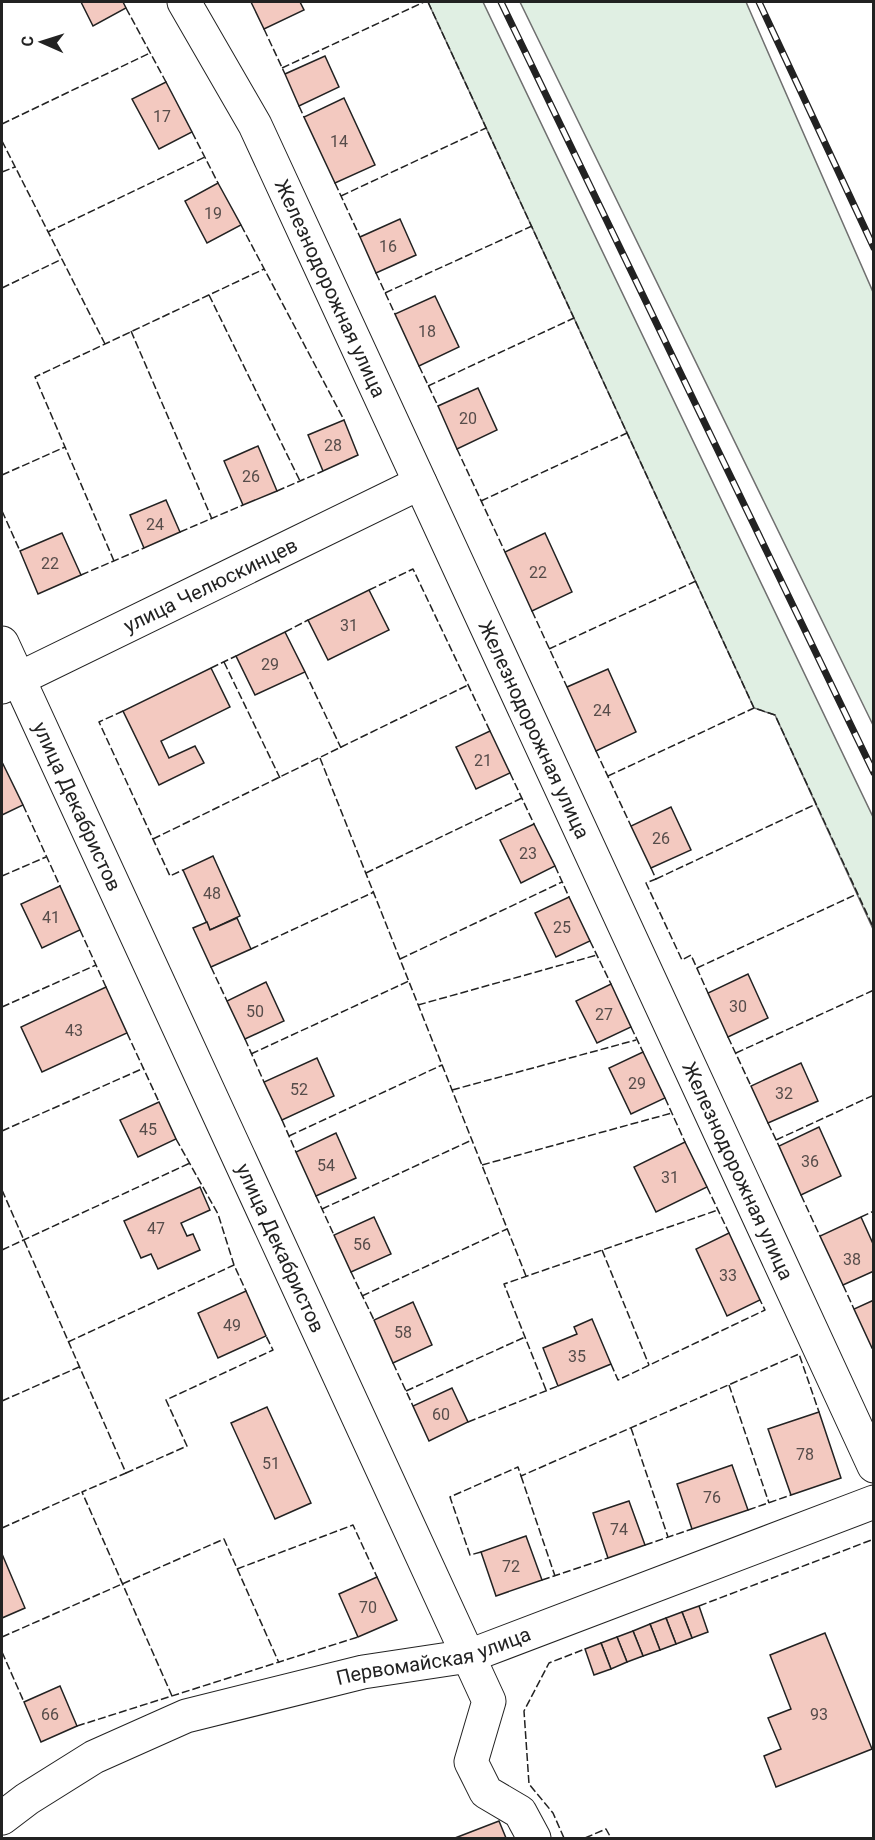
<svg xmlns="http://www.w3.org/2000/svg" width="875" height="1840" viewBox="0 0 875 1840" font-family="Roboto,sans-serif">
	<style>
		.green { fill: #e0efe3; stroke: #6f6f6f; stroke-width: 1.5 }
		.building { fill: #f3c9c0; stroke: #222; stroke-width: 1.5 }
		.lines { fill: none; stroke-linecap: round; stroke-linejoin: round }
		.minor-casing { stroke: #222; stroke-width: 35 }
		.minor { stroke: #fff; stroke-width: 33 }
		.rail-casing { stroke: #222; stroke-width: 7 }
		.rail { stroke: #fff; stroke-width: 4.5; stroke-dasharray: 14; stroke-linecap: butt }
		.fence { stroke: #222; stroke-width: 1.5; stroke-dasharray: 8 3; stroke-linecap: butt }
		.labels { text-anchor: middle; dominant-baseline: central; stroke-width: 4.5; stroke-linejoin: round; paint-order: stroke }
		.number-label { font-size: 16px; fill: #564c4a }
		.street-label { font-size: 20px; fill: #222; stroke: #fff }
	</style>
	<rect width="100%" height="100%" fill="#fff"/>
	<g class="green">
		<path d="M428,2H483L873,817V929L775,715L754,708Z"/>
		<path d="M520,2H746L873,292V725Z"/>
	</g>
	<g class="building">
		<path d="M81,2H123L126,8L93,26Z"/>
		<path d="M251,2H300L304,10L264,29Z"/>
		<path d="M325,56L339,87L299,106L285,74Z"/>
		<path d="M166,82L192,132L159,149L132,99Z"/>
		<path d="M344,98L375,165L335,183L304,117Z"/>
		<path d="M218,183L241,225L207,243L185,201Z"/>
		<path d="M400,219L416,255L376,273L360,237Z"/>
		<path d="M435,296L459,347L419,366L395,314Z"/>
		<path d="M478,388L497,430L457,449L438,406Z"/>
		<path d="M344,420L358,455L323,471L308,435Z"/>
		<path d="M258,446L277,491L243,505L224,461Z"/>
		<path d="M166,500L180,532L144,548L130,515Z"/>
		<path d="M62,533L81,575L38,594L20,551Z"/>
		<path d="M545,533L572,592L532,611L505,552Z"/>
		<path d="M369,590L389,630L328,660L308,620Z"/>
		<path d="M285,632L305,672L255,695L236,656Z"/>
		<path d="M211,668L230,707L161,741L169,758L195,746L204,763L159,785L123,711Z"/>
		<path d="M608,669L636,732L596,751L567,687Z"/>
		<path d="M490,731L510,773L476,789L456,747Z"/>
		<path d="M3,764L23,805L2,815V765Z"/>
		<path d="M671,807L691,850L651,868L631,826Z"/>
		<path d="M534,824L555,866L521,883L500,840Z"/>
		<path d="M213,856L240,916L210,930L183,870Z"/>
		<path d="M60,886L80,930L42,948L21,904Z"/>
		<path d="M569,897L590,941L556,957L535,913Z"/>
		<path d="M237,918L251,949L211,967L193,928L207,922L210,930Z"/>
		<path d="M748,974L768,1018L728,1037L708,993Z"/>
		<path d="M266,982L284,1021L245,1039L227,1001Z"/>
		<path d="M611,984L631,1027L597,1043L576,1001Z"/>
		<path d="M106,987L127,1033L42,1072L21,1027Z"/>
		<path d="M643,1052L665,1098L631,1114L609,1068Z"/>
		<path d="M317,1058L334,1096L282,1120L264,1082Z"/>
		<path d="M801,1063L818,1101L768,1123L751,1086Z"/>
		<path d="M159,1102L176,1139L138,1157L120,1120Z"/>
		<path d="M819,1127L841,1176L801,1195L779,1146Z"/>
		<path d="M336,1133L356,1178L316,1196L296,1152Z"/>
		<path d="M685,1142L707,1187L656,1212L634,1167Z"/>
		<path d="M200,1187L210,1210L181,1223L187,1236L193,1234L200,1250L158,1269L151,1254L141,1258L124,1221Z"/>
		<path d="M374,1217L391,1254L351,1272L334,1235Z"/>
		<path d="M861,1217L874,1246V1271L843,1285L820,1236Z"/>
		<path d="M729,1233L760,1300L727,1316L696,1249Z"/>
		<path d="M246,1291L266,1336L218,1358L198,1313Z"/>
		<path d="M874,1300V1347L872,1348L854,1309Z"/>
		<path d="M413,1302L432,1345L393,1363L374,1320Z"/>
		<path d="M592,1319L611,1364L558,1386L543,1348L577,1334L574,1327Z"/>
		<path d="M452,1388L468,1422L429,1441L413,1406Z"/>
		<path d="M267,1407L311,1503L275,1519L231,1423Z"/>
		<path d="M819,1412L841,1478L791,1495L768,1429Z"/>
		<path d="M732,1465L748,1510L692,1529L677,1484Z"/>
		<path d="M629,1501L645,1545L608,1558L593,1513Z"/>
		<path d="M526,1536L542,1580L496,1596L481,1552Z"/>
		<path d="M2,1554L25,1608L2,1618Z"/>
		<path d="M377,1577L397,1620L358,1637L339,1594Z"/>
		<path d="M699,1606L708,1632L692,1638L682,1612Z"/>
		<path d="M682,1612L692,1638L676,1644L666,1618Z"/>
		<path d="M666,1618L676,1644L660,1650L650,1624Z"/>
		<path d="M650,1624L660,1650L643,1656L633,1631Z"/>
		<path d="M633,1631L643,1656L627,1662L617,1637Z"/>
		<path d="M825,1633L872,1749L776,1787L764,1756L781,1749L768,1718L791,1709L770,1655Z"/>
		<path d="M617,1637L627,1662L611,1669L601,1643Z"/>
		<path d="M601,1643L611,1669L594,1675L585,1649Z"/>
		<path d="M60,1686L77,1726L41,1742L24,1702Z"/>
		<path d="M499,1821L506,1838H455Z"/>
	</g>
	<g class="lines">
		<defs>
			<g id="minor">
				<path id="s1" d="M184,2L255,125L874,1466"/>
				<path id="s2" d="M2,643L489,1701L471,1762L486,1792L520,1812L534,1838"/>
				<path id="s3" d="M2,687L420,483"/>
				<path id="s4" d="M2,1818L27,1799L94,1757L186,1716L363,1672L469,1656L874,1502"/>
			</g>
		</defs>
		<use href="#minor" class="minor-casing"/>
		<use href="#minor" class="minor"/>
		<defs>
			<g id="rail">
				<path d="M501,2L874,773"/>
				<path d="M759,2L874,248"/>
			</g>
		</defs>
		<use href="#rail" class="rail-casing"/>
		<use href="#rail" class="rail"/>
		<g class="fence">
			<path d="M428,2L754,708L775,715L874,929"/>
			<path d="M126,8L166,82"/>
			<path d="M264,29L285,74"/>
			<path d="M282,68L424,2"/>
			<path d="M299,106L304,117"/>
			<path d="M2,124L150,53"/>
			<path d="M192,132L218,183"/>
			<path d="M2,141L105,344"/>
			<path d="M2,172L15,167"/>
			<path d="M335,183L360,237"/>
			<path d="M341,196L486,128"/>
			<path d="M241,225L344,420"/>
			<path d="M48,232L205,157"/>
			<path d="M376,273L395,314"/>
			<path d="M2,288L62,259"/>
			<path d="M385,293L532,226"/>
			<path d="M209,295L300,481"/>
			<path d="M131,331L212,519"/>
			<path d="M419,366L438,406"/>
			<path d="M428,386L574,318"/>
			<path d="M457,449L505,552"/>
			<path d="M2,475L65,447"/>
			<path d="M277,491L323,471"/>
			<path d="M481,501L627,433"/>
			<path d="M2,511L20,551"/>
			<path d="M180,532L243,505"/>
			<path d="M114,561L35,377L264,269"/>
			<path d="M81,575L144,548"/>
			<path d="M369,590L413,569L490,731"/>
			<path d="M532,611L567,687"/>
			<path d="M285,632L308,620"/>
			<path d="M549,649L696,581"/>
			<path d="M224,662L280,778"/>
			<path d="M211,668L236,656"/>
			<path d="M305,672L341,748"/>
			<path d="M123,711L99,722L170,876L183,870"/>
			<path d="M596,751L631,826"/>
			<path d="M320,758L526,1276"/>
			<path d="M510,773L534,824"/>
			<path d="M608,776L754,708"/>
			<path d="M23,805L60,886"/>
			<path d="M153,839L468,685"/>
			<path d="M555,866L569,897"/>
			<path d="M651,868L656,879L646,883L682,960L691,955L708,993"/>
			<path d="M366,873L522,798"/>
			<path d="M2,876L46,857"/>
			<path d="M656,879L816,804"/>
			<path d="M80,930L106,987"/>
			<path d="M590,941L611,984"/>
			<path d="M251,949L374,892"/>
			<path d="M400,959L562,882"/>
			<path d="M211,967L227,1001"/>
			<path d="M697,968L857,894"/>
			<path d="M418,1005L597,955"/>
			<path d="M2,1007L96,965"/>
			<path d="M631,1027L643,1052"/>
			<path d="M127,1033L159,1102"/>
			<path d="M728,1037L751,1086"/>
			<path d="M245,1039L264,1082"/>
			<path d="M736,1053L874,990"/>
			<path d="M251,1054L409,981"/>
			<path d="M452,1090L636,1040"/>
			<path d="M665,1098L685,1142"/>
			<path d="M282,1120L296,1152"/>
			<path d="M768,1123L779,1146"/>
			<path d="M2,1131L144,1068"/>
			<path d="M289,1136L442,1065"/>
			<path d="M176,1139L218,1214L234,1265L246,1291"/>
			<path d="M776,1140L874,1095"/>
			<path d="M482,1165L672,1113"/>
			<path d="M707,1187L729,1233"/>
			<path d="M2,1190L126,1473L82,1492L172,1696"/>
			<path d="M801,1195L820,1236"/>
			<path d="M316,1196L334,1235"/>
			<path d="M322,1209L472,1140"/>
			<path d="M861,1217L874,1211"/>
			<path d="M2,1250L190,1163"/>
			<path d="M602,1250L649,1365"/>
			<path d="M351,1272L374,1320"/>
			<path d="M843,1285L854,1309"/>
			<path d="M362,1296L507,1229"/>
			<path d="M68,1342L234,1265"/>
			<path d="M393,1363L413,1406"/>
			<path d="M611,1364L618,1380L765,1310L760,1300"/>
			<path d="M729,1385L769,1503"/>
			<path d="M546,1390L504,1284L718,1210"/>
			<path d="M406,1391L525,1337"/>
			<path d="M2,1401L79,1367"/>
			<path d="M468,1422L558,1386"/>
			<path d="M631,1428L668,1537"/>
			<path d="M126,1473L187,1446L166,1400L273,1350L266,1336"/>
			<path d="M521,1476L555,1576"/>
			<path d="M748,1510L791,1495"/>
			<path d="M2,1528L82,1492"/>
			<path d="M645,1545L692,1529"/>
			<path d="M481,1552L470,1555L450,1497L518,1467L521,1476L799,1354L819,1412"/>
			<path d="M237,1569L353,1525L377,1577"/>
			<path d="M542,1580L608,1558"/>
			<path d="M699,1606L874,1539"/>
			<path d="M2,1637L224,1539L279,1663"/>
			<path d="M2,1652L24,1702"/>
			<path d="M77,1726L358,1637"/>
			<path d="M564,1838L553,1813L529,1784L524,1711L549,1663L585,1649"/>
			<path d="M585,1838L606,1829L611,1838"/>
		</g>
	</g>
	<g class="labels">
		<g class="number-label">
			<text x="162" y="116">17</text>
			<text x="339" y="141">14</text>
			<text x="213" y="213">19</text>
			<text x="388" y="246">16</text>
			<text x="427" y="331">18</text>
			<text x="468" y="418">20</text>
			<text x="333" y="445">28</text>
			<text x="251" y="476">26</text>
			<text x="155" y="524">24</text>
			<text x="50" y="563">22</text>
			<text x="538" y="572">22</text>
			<text x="349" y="625">31</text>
			<text x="270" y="664">29</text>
			<text x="602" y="710">24</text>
			<text x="483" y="760">21</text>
			<text x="661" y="838">26</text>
			<text x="528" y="853">23</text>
			<text x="212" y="893">48</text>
			<text x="51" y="917">41</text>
			<text x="562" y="927">25</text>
			<text x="738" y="1006">30</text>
			<text x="255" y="1011">50</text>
			<text x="604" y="1014">27</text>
			<text x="74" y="1030">43</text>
			<text x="637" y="1083">29</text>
			<text x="299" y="1089">52</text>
			<text x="784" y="1093">32</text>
			<text x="148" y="1129">45</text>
			<text x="810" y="1161">36</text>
			<text x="326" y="1165">54</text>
			<text x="670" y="1177">31</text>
			<text x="156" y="1228">47</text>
			<text x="362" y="1244">56</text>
			<text x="852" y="1259">38</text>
			<text x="728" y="1275">33</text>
			<text x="232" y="1325">49</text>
			<text x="403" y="1332">58</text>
			<text x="577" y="1356">35</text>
			<text x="441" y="1414">60</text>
			<text x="805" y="1454">78</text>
			<text x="271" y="1463">51</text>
			<text x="712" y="1497">76</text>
			<text x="619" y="1529">74</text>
			<text x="511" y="1566">72</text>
			<text x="368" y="1607">70</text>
			<text x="50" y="1714">66</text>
			<text x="819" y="1714">93</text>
		</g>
		<g class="street-label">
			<text stroke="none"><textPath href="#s1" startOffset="322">Железнодорожная улица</textPath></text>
			<text stroke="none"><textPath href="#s3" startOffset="232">улица Челюскинцев</textPath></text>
			<text stroke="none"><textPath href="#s1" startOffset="808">Железнодорожная улица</textPath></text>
			<text stroke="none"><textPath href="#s2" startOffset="180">улица Декабристов</textPath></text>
			<text stroke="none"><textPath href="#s1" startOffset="1294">Железнодорожная улица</textPath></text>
			<text stroke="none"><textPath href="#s2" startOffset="666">улица Декабристов</textPath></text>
			<text stroke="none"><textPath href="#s4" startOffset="466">Первомайская улица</textPath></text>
		</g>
	</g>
	<rect width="875" height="1840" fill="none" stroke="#222222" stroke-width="6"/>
	<g transform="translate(42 42) rotate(273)" stroke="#ffffff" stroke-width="4.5" paint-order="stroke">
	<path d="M0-4.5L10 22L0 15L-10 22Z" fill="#222222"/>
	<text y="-9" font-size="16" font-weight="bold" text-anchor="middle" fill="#222222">С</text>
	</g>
</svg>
